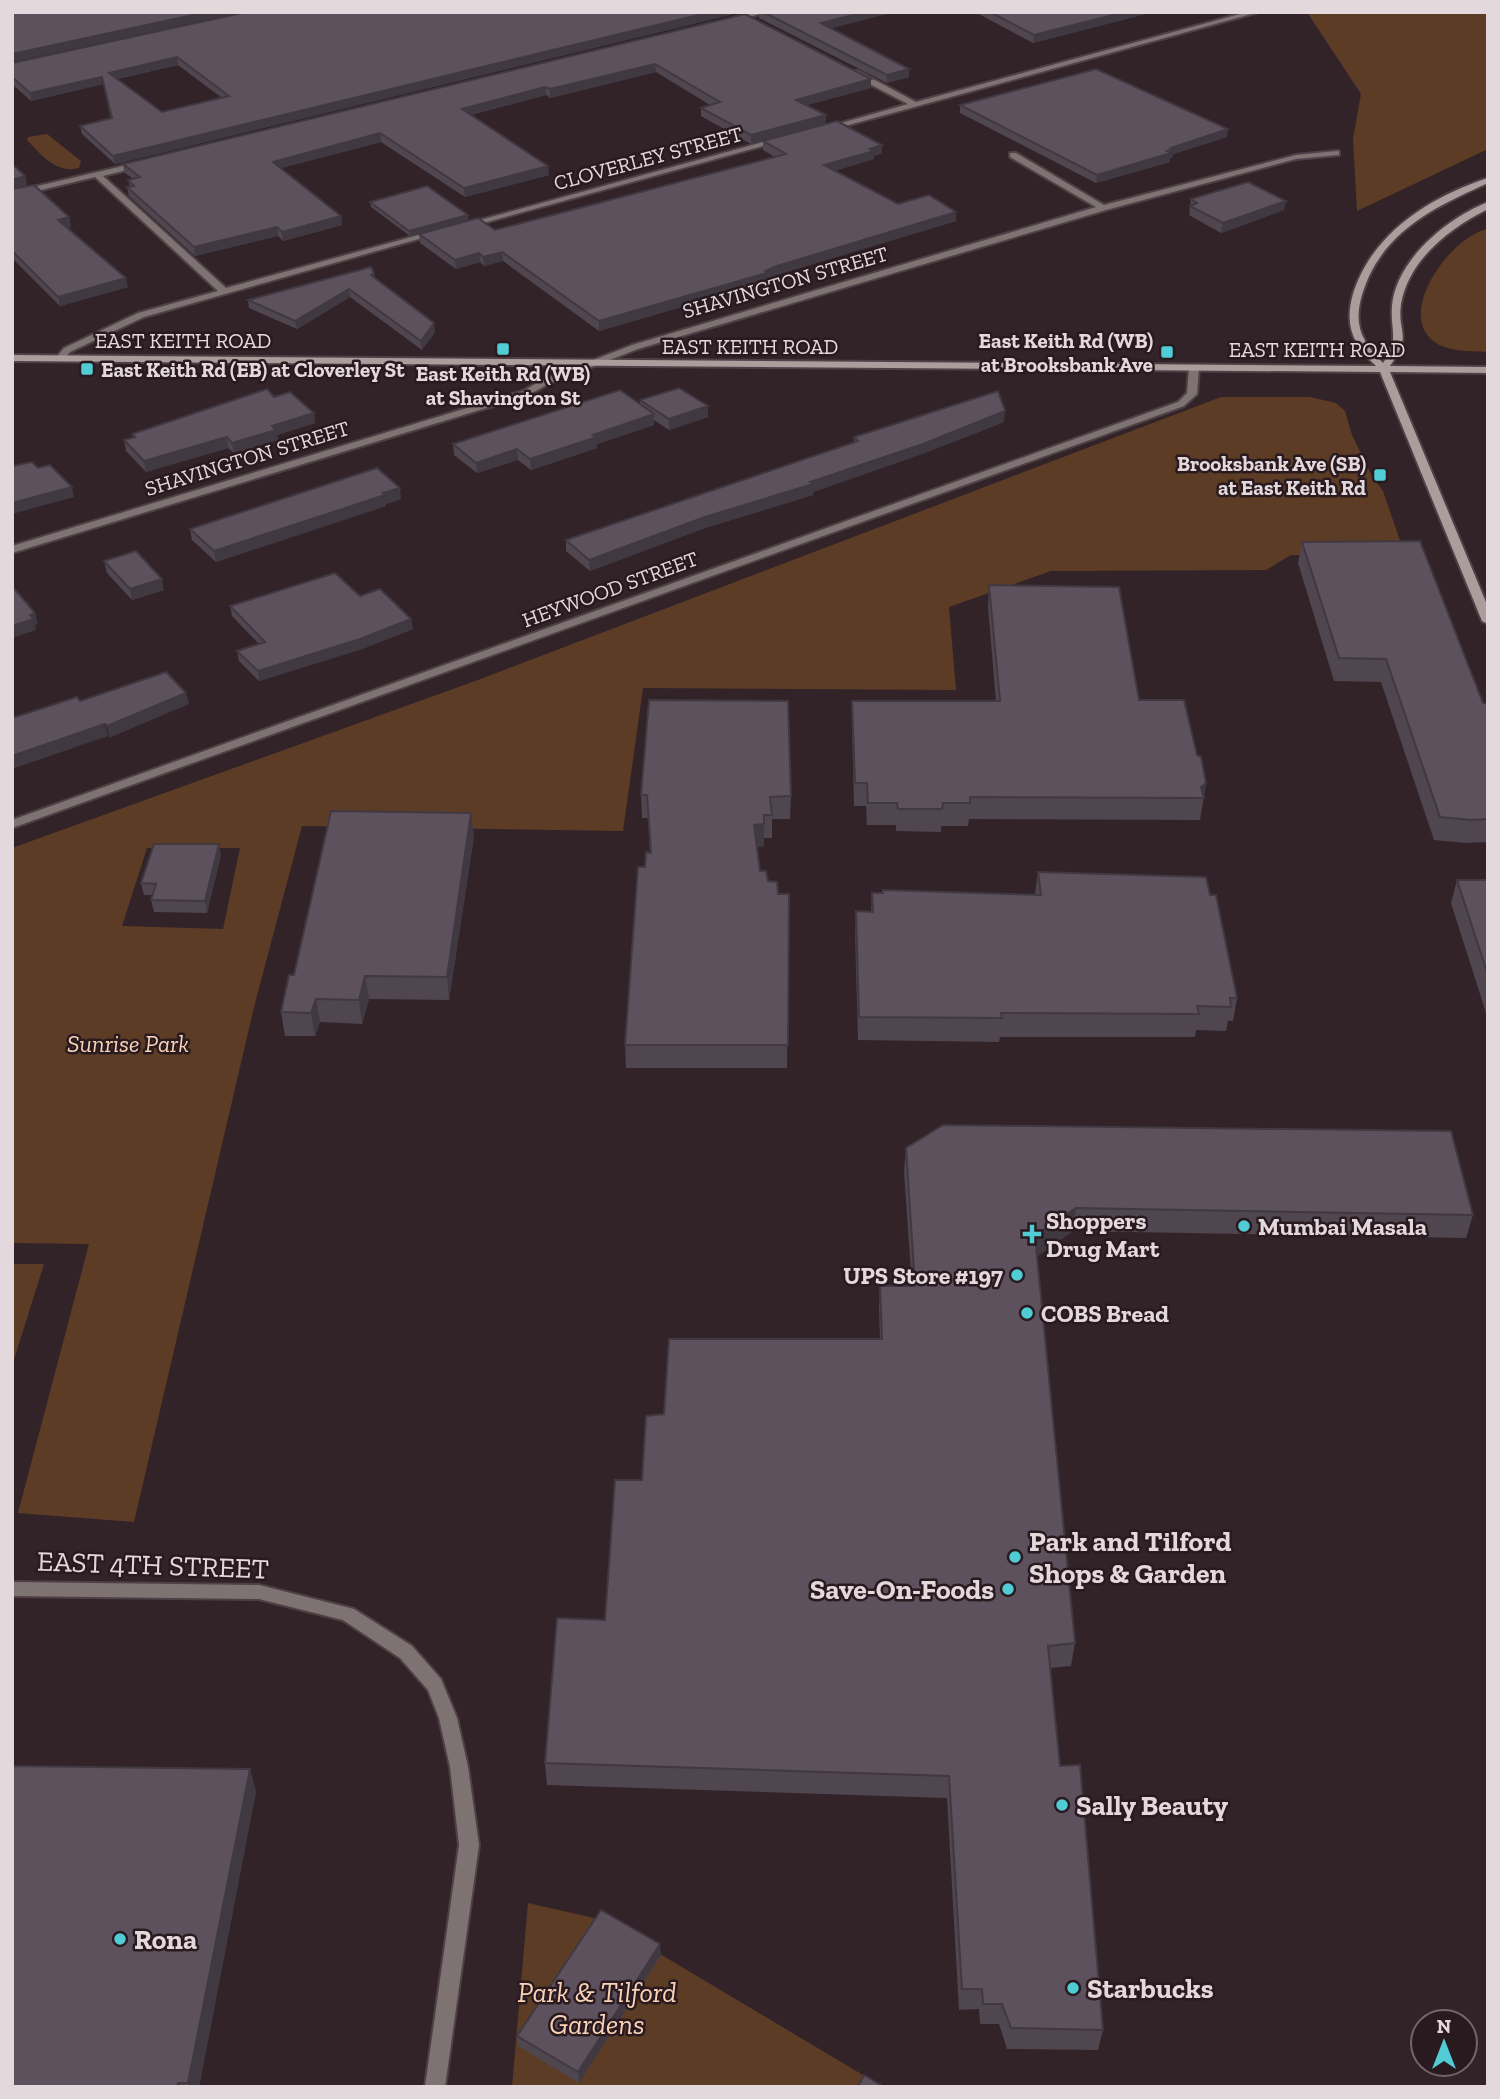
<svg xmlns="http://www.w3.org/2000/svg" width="1500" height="2099" viewBox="0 0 1500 2099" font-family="'Zilla Slab',serif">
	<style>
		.green { fill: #5d3c25; fill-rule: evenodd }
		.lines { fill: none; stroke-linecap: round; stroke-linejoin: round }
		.minor-casing { stroke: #4e4046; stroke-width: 4 }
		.secondary-casing { stroke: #4e4046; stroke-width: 4 }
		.minor { fill: #7c7372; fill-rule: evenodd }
		.secondary { fill: #ab9d9c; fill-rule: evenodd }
		.wall { fill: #4f4650; fill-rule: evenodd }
		.shaded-wall { fill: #403941 }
		.building { fill: #5c515d; stroke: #403941; stroke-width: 2; fill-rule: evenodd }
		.poi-dot { fill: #51ccd4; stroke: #281a1f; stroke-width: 2.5 }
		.labels { text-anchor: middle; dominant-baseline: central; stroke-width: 5; stroke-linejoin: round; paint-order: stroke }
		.far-street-label { font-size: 21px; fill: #e3d9dc; stroke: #281a1f }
		.far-poi-label { font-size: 21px; font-weight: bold; fill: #e3d9dc; stroke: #281a1f; text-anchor: end }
		.park-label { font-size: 24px; font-style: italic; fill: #fad2b7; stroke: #281a1f }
		.poi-label { font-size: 24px; font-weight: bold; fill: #e3d9dc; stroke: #281a1f; text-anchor: start }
		.near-poi-label { font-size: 28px; font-weight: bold; fill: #e3d9dc; stroke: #281a1f; text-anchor: start }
		.near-street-label { font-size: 28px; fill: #e3d9dc; stroke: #281a1f }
		.near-park-label { font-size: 28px; font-style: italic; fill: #fad2b7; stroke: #281a1f }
	</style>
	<rect width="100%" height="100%" fill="#322329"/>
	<g class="green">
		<path d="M1307,12H1488V149L1357,211L1353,139L1361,94Z"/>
		<path d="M47,134L81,161L79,168C57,174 41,155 27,140L28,137Z"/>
		<path d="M1488,229V352C1470,351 1444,352 1431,339C1398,308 1453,235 1488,229Z"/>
		<path d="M1221,397H1310L1336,403L1345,411L1352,435L1372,476L1383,491L1405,555H1291L1266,570L1051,571L949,607L956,690L643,688L623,831L302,826L254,1007L134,1522L18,1513L89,1244L12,1243V848L478,680ZM147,848H240L223,929L122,926Z"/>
		<path d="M12,1264H44L12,1366Z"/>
		<path d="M528,1903L603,1920L883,2087H512Z"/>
	</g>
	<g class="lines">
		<defs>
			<g id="minor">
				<path d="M754,12H767L731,22L727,20Z"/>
				<path d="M1247,12H1259L827,131L820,129L908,104L852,75V71H858L916,102Z"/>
				<path d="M778,138L785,140L469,227L462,225Z"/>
				<path d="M1336,151H1339V155L1296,159L1106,210L638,349L548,384L529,395L12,553V546L523,391L542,380L632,345L1096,207L1010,157V153H1016L1104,205L1296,155Z"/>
				<path d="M140,162L144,164L143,166L103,176L226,288L433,231L440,233L144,317L70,352L63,361H57L55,359L64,348L138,313L218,291L95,177L12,197V192Z"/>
				<path d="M1194,365L1199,368L1197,394L1184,406L12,828V820L1178,402L1187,393L1189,368Z"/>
				<path d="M12,1582L259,1585L354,1609L412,1646L441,1679L457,1718L468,1767L479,1845L445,2087H425L459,1845L450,1767L439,1718L428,1690L400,1658L343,1620L259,1599L12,1596Z"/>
			</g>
			<path id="secondary" d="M1488,178V183C1433,208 1381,232 1362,295C1353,325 1362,342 1383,363C1400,339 1390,331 1392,306C1396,260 1447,218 1488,202V209C1450,228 1409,259 1401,304C1397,334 1413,333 1390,366L1488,367V373L1390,372L1488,607V624L1482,621L1380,372L12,361V355L1376,366C1353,344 1344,326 1353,294C1372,233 1430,197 1488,178Z"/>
		</defs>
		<use href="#minor" class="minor-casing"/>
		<use href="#secondary" class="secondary-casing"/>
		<use href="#minor" class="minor"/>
		<use href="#secondary" class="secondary"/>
	</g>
	<g class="wall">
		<path d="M742,12L115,164L82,134L80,126L111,119L103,84L31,101L12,84V63ZM178,65L222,98L162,112L117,79Z"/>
		<path d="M759,12H894L831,28L909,69V77L887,83L759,18Z"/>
		<path d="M975,12H1153L1033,43Z"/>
		<path d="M745,14L871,79V88L807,105L826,115L825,124L751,144L701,116V108L710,105L656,72L550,98L546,95L471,115L549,175L465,197L381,142L281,168L341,216L342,225L283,241L278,236L195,256L129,196L127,187H130L128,180L133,179L124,172L123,164Z"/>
		<path d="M960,105L1227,137L1173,154V157L1170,158V162L1096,183L960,113Z"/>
		<path d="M763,141L882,153L874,156V159L834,171L898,204L956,212V221L776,275L767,279V282L599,331L503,261L484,266L480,262L456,269L420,243L419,234L495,230L775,157L763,150Z"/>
		<path d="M12,164L25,176L27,186L69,217L71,227L67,228L128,287L60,306L12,258Z"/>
		<path d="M1191,199L1284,210L1221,233L1189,215Z"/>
		<path d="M370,202L469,220L410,236L371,207Z"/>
		<path d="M374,273L375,278L435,332L422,350L350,297L297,329L249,308L248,300Z"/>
		<path d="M274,397L314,413L315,423L277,435L278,440L234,453L228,448L146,472L126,451L124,440L133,437L132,434Z"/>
		<path d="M640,400L708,417L669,430L654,420V425L597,444V448L531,470L518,460L477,473L454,455L453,444L640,404Z"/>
		<path d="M1004,422L922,454L813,492V495L705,528L590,571L566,551V540L854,442V437Z"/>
		<path d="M401,499L386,504V506L216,562L192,540L190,529Z"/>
		<path d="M1302,542L1483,703H1487L1488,842L1465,843L1434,840L1381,682L1334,681L1298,563Z"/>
		<path d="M104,561L164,590L132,600L107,573Z"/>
		<path d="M989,585L1139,700L1197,755L1206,783L1200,820L969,819L968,826H941V832L896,831V825H867L866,806H854L852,723V701H996L988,607Z"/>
		<path d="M360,596L413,629L362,649L259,681L239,661L237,651L259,644L232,616L230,606Z"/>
		<path d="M649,700L791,796L790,819H772V838H764V846L757,847L760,871L778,894H789L787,1068H626L625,1045L645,867L650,853L648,818H642L641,795Z"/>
		<path d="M474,836L449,1000L369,999L362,1024L320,1022L315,1036H285L281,1012L294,975Z"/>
		<path d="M221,855L207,913L154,912L151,900L152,895H144L141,883Z"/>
		<path d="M1038,872L1210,895L1237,998L1233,1021H1228L1226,1031L1196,1030L1195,1037H1000L999,1042L858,1040L855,934L856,911L871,912L872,893L1035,894Z"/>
		<path d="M1457,880H1488V1019L1451,903Z"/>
		<path d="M906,1148L1473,1215L1466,1238L1073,1231L1037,1256L1075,1643L1071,1666L1050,1668L1060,1766L1103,2030L1098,2050L1007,2049L999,2024H980L979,2009L959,2010L947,1798L547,1785L545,1763L605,1620L642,1480L664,1414L880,1339L879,1309L880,1286H912L904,1172Z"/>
		<path d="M256,1791L199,2087H12Z"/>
		<path d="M661,1955L579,2083L518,2046L517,2036Z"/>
	</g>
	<g class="shaded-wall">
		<path d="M207,12H242L12,62V54Z"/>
		<path d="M711,12H742L115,164L113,156Z"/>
		<path d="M865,12H894L821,31V23Z"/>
		<path d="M1125,12H1153L1033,43L1034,35Z"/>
		<path d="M177,57L178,65L110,80L109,73Z"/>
		<path d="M655,64L656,72L550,98V89Z"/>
		<path d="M909,69V77L887,83V75Z"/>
		<path d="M102,77L103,84L31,101L30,93Z"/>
		<path d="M871,79V88L796,108V100Z"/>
		<path d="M545,87L546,95L462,117V109Z"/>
		<path d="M826,115L825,124L751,144V135Z"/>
		<path d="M1228,129L1227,137L1173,154V157L1170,158V162L1096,183L1097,175L1171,148Z"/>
		<path d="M380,133L381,142L274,170L273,162Z"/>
		<path d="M882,145V153L874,156V159L823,174L824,165Z"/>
		<path d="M548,166L549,175L465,197L464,188Z"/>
		<path d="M25,176L27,186L12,190V180Z"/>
		<path d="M1286,201L1284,210L1221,233L1223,223Z"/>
		<path d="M956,212V221L776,275L767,279V282L599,331V321Z"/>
		<path d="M468,215L469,220L410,236L409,231Z"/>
		<path d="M341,216L342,225L283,241L282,232Z"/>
		<path d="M69,217L71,227L60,229L58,220Z"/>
		<path d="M277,227L278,236L195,256L194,247Z"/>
		<path d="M502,252L503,261L484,266L483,257Z"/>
		<path d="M479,253L480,262L456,269L455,260Z"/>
		<path d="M126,278L128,287L60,306L58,297Z"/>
		<path d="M349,289L350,297L297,329L295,321Z"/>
		<path d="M434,323L435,332L422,350L421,341Z"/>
		<path d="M708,406V417L669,430V419Z"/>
		<path d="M1005,411L1004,422L922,454L813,492V495L705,528L590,571L589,560L705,517L810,482Z"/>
		<path d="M314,413L315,423L277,435L278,440L234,453L232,443L272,426Z"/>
		<path d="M654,414V425L597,444V448L531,470L530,459L593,435Z"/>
		<path d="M227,437L228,448L146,472L144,461Z"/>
		<path d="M517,449L518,460L477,473L476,463Z"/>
		<path d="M72,487L74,497L12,514V503Z"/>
		<path d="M400,488L401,499L386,504V506L216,562L214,551Z"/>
		<path d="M162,579L164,590L132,600L130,589Z"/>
		<path d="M35,613L38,624L35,625L36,630L12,638V626L30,615Z"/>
		<path d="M411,619L413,629L362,649L259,681L258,671Z"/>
		<path d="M186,693L189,704L109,738L107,726Z"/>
		<path d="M105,724L108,736L12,769V756Z"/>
		<path d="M1206,783L1204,798L1201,787Z"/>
		<path d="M471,813L474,836L449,1000L447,977Z"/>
		<path d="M764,824V846L754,848V825Z"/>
		<path d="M219,844L221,855L207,913L205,901Z"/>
		<path d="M365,976L369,999L362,1024L359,1000Z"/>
		<path d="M316,999L320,1022L315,1036L311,1013Z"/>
		<path d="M1076,1208L1073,1231L1032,1260L1035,1236Z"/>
		<path d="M250,1769L256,1791L199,2087H190L188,2083Z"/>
		<path d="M660,1944L661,1955L579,2083L578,2072Z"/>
	</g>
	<g class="building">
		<path d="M12,12H207L12,54Z"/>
		<path d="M246,12H711L113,156L80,126L112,118L102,77L30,93L12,77V63ZM177,57L229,96L162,112L109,73Z"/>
		<path d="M763,12H865L821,23L909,69L887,75Z"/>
		<path d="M990,12H1125L1034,35Z"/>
		<path d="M745,14L871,79L796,100L826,115L751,135L701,108L720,102L655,64L550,89L545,87L462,109L548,166L464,188L380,133L273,162L341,216L282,232L277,227L194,247L127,187L134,186L128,180L140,177L123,164Z"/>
		<path d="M1096,69L1228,129L1171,148L1174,149L1167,151L1171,153L1097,175L960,105Z"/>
		<path d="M837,121L882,145L870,149L874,151L824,165L898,204L929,195L956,212L777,266L765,271L767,273L599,321L502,252L483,257L479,253L455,260L419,234L478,218L495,230L786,154L763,141Z"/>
		<path d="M12,164L25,176L12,180Z"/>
		<path d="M1248,182L1286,201L1223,223L1190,206L1197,203L1191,199Z"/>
		<path d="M34,185L69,217L58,220L126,278L58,297L12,251V189Z"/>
		<path d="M427,186L468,215L409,231L370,202Z"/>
		<path d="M371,267L374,273L371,275L434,323L421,341L349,289L295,321L248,300Z"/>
		<path d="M679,388L708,406L669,419L640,400Z"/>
		<path d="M267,389L274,397L290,392L314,413L272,426L276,430L232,443L227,437L144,461L124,440L135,437L132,434Z"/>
		<path d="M620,390L654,414L593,435L597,437L530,459L517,449L476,463L453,444Z"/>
		<path d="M998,391L1005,411L923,444L810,482L813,484L705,517L589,560L566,540L858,441L854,437Z"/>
		<path d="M32,462L38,468L50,465L72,487L12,503V466Z"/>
		<path d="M377,468L400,488L383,493L385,495L214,551L190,529Z"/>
		<path d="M1420,541L1483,703L1488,704V819L1471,820L1440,817L1386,659L1339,658L1302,542Z"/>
		<path d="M136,551L162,579L130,589L104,561Z"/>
		<path d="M335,573L360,596L380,589L411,619L360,639L258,671L237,651L265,642L230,606Z"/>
		<path d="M989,585L1119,587L1139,700H1184L1197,755L1201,757L1206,783L1201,787L1204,798L970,797V803H943L942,809H898L897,803H868L867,783H855L852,701H1000Z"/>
		<path d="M12,586L35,613L30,615L34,619L12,626Z"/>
		<path d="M166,672L186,693L107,726L105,724L12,756V718L77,697L80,701Z"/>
		<path d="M649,700L788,701L791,796L770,797L772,815H764V824L754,825L760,871H766L768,881L777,882L778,894H789L788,1045H625L638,867H645L646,852L651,853L647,795H641Z"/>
		<path d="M331,811L471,813L447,977L365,976L359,1000L316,999L311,1013L281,1012L289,975H294Z"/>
		<path d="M154,844H219L205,901L151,900L156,884L141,883Z"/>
		<path d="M1038,872L1206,877L1210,895H1216L1237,998H1230L1231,1007L1197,1006L1199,1014L1001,1013L1002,1018L859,1017L856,911L873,912L872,893H883V890L1041,895Z"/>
		<path d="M1457,880H1488V975Z"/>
		<path d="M943,1125L1451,1131L1473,1215L1076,1208L1035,1236L1075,1643L1048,1646L1060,1766L1080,1765L1103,2030L1011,2028L1002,2004H983L982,1989H962L949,1776L545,1763L557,1618L605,1620L615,1480H642L646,1416L664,1414L669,1339H882L880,1286H915L906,1148Z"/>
		<path d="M12,1766L250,1769L188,2083H178L177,2087H12Z"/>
		<path d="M601,1910L660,1944L578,2072L517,2036Z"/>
		<path d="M864,2075L884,2087H858Z"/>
	</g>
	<g class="poi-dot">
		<rect x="496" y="342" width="14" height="14" rx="3.5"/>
		<rect x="1160" y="345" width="14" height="14" rx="3.5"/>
		<rect x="80" y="362" width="14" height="14" rx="3.5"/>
		<rect x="1373" y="468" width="14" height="14" rx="3.5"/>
		<circle cx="1244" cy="1226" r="7"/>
		<path d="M1028.5 1223.5h7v7h7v7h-7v7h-7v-7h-7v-7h7z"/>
		<circle cx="1017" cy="1275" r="7"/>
		<circle cx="1027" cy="1313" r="7"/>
		<circle cx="1015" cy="1557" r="7"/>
		<circle cx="1008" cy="1589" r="7"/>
		<circle cx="1062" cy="1805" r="7"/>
		<circle cx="120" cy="1939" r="7"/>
		<circle cx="1073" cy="1988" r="7"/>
	</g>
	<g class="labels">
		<g class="far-street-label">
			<text transform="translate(648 158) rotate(-15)">CLOVERLEY STREET</text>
			<text transform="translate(785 282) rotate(-16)">SHAVINGTON STREET</text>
			<text x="183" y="340">EAST KEITH ROAD</text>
			<text x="750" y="346">EAST KEITH ROAD</text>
			<text x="1317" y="349">EAST KEITH ROAD</text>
			<text transform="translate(247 458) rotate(-17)">SHAVINGTON STREET</text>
			<text transform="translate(610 589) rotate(-20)">HEYWOOD STREET</text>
		</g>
		<g class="far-poi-label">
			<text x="1153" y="340">East Keith Rd (WB)<tspan x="1153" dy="24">at Brooksbank Ave</tspan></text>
			<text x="101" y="369" text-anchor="start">East Keith Rd (EB) at Cloverley St</text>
			<text x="503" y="373" text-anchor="middle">East Keith Rd (WB)<tspan x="503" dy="24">at Shavington St</tspan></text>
			<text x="1366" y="463">Brooksbank Ave (SB)<tspan x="1366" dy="24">at East Keith Rd</tspan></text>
		</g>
		<g class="park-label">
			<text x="128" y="1043">Sunrise Park</text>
		</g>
		<g class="poi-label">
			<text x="1046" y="1220">Shoppers<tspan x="1046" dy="28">Drug Mart</tspan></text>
			<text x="1258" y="1226">Mumbai Masala</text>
			<text x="1003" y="1275" text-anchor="end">UPS Store #197</text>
			<text x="1041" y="1313">COBS Bread</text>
		</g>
		<g class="near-poi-label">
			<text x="1029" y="1541">Park and Tilford<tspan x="1029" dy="32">Shops &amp; Garden</tspan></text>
			<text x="994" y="1589" text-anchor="end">Save-On-Foods</text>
			<text x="1076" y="1805">Sally Beauty</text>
			<text x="134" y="1939">Rona</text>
			<text x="1087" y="1988">Starbucks</text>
		</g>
		<g class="near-street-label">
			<text transform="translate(153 1565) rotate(2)">EAST 4TH STREET</text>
		</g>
		<g class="near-park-label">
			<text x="597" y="1992">Park &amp; Tilford<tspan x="597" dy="32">Gardens</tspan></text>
		</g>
	</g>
	<rect width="1500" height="2099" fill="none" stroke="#e3d9dc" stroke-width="28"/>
	<g transform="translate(1444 2043)"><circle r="33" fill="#281a1f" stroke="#73666b" stroke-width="2"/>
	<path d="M0-5L12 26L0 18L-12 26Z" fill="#51ccd4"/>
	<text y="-10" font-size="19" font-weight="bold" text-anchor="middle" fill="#e3d9dc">N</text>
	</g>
</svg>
